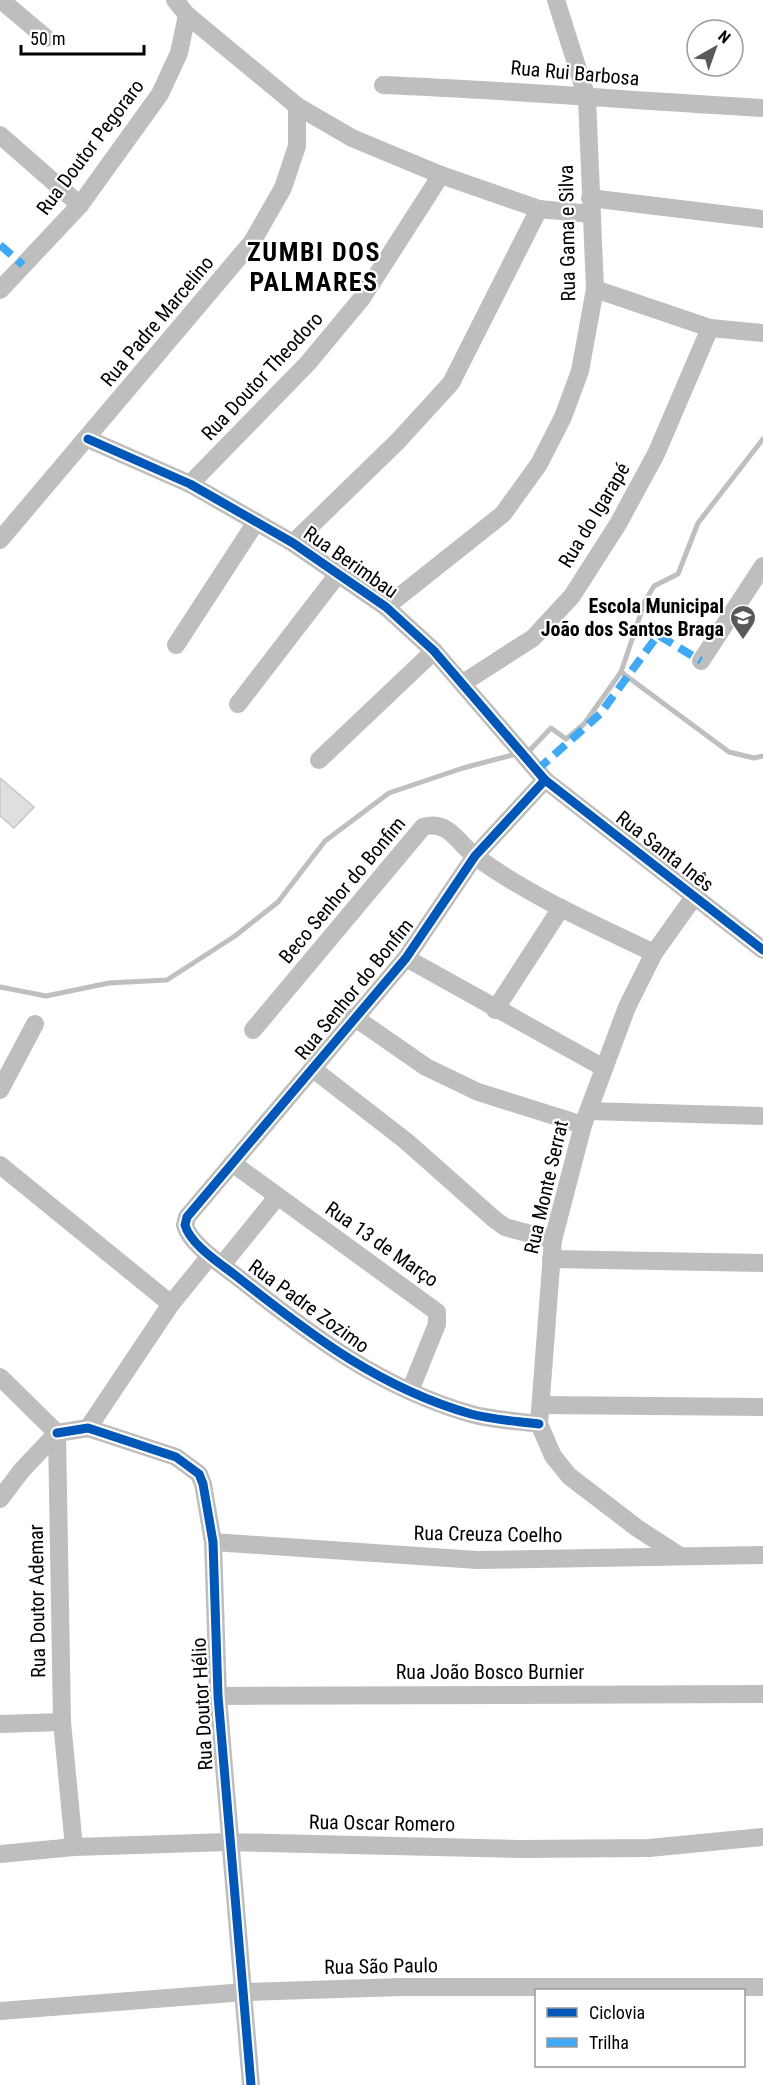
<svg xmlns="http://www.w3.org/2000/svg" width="763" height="2085" viewBox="0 0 763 2085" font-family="'Roboto Condensed',sans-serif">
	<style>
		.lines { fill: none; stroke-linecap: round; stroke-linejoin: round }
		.stream { stroke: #bfbfbf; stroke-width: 5 }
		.building { fill: #dfdfdf; stroke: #c7c7c7; stroke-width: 1.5 }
		.minor { stroke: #bebebe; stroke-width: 18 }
		.quiet { stroke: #3fa9f5; stroke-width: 8; stroke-dasharray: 15 8; stroke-linecap: butt }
		.cycleway-casing { stroke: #fff; stroke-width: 13 }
		.cycleway { stroke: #0057b8; stroke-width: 9 }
		.labels { text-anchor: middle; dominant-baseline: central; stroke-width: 4.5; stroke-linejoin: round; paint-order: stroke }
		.street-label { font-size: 20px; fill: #000; stroke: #fff }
		.poi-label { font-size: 20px; font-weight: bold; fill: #000; stroke: #fff; text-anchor: end }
		.district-label { font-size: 26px; font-weight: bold; letter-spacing: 1.5px; fill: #000; stroke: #fff }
	</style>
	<rect width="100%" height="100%" fill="#fff"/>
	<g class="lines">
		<g class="stream">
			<path d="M621,672L729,752L754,758L763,756"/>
			<path d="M525,752L530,750L551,728L566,739L584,724L621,672L645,601L654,586L678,574L698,523L763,439"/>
			<path d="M0,987L46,996L109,983L167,980L235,936L278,902L325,841L389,793L463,768L516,754"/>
		</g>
	</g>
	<path class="building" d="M0,778L34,807L14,828L0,816Z"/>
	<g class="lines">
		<g class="minor">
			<path d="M1,0L46,38"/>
			<path d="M175,0L187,15L297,106L352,138L441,175L539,209L591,214"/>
			<path d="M383,85C510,90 636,101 763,108"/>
			<path d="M0,135L80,205"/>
			<path d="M590,198L763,219"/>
			<path d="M595,289L710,328L763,333"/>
			<path d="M0,290L80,205L160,94L179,53L187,15"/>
			<path d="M88,439L190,484L293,543L386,607L434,651L545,780L763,950"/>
			<path d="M190,484L308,363L362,298L441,175"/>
			<path d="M0,540L252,242L283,188L297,146V106"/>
			<path d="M293,543L398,441L451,383L539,209"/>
			<path d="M386,607L503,514L539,464L563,417L580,371L595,289L587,98L556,0"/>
			<path d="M176,645L256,522"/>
			<path d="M701,661L763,566"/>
			<path d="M463,683L533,638L572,596L618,524L656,454L710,328"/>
			<path d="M238,704L338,574"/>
			<path d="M319,760L434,651"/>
			<path d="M406,958L604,1068"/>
			<path d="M495,1010L561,908"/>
			<path d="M354,1017L426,1067L478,1092L583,1125"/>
			<path d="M253,1030L423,827C448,819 458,843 475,856C529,896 594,924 654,953"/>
			<path d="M313,1069L406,1141L494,1219L505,1227L553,1240"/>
			<path d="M0,1090L35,1024"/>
			<path d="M588,1111L763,1116"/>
			<path d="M232,1163L437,1312V1324L410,1391"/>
			<path d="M0,1165L171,1304"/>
			<path d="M551,1259L763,1263"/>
			<path d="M222,1265L277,1197"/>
			<path d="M0,1377L57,1433L62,1722L74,1847"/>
			<path d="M541,1405L763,1407"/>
			<path d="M539,1424C517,1421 493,1420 471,1414C380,1388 312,1336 240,1279C224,1266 190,1245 185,1225L187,1217L406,958L475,856L545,780"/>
			<path d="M88,1428L171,1304L210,1256"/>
			<path d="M57,1433L88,1428L176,1457L199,1474L203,1484L213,1542L218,1696L251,2085"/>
			<path d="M0,1499L22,1470L57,1433"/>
			<path d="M213,1542L477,1560L763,1555"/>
			<path d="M680,1556L637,1528L569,1476L553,1456L539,1424L553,1240L583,1125L627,1007L654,953L694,897"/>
			<path d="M218,1696L763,1694"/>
			<path d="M0,1724L62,1722"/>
			<path d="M0,1854L74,1847L228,1842L519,1849L649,1848L763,1837"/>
			<path d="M0,2011L245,1992L402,1987H763"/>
		</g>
		<g class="quiet">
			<path d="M0,245L23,265"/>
			<path d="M537,770L600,714L658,635L701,661"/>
		</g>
		<defs>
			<g id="cycleway">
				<path d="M88,439L190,484L293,543L386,607L434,651L545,780L763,950"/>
				<path d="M539,1424C517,1421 493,1420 471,1414C380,1388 312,1336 240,1279C224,1266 190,1245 185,1225L187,1217L406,958L475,856L545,780"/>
				<path d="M57,1433L88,1428L176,1457L199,1474L203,1484L213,1542L218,1696L251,2085"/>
			</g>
		</defs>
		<use href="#cycleway" class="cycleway-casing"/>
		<use href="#cycleway" class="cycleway"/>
	</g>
	<defs>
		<symbol id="school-pin" viewBox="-11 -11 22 30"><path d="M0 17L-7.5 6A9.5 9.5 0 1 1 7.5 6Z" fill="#595959" stroke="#fff"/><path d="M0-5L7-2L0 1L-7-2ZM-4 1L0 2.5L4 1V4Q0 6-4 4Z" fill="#fff"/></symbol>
	</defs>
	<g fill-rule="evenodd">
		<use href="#school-pin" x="728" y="603" width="30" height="40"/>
	</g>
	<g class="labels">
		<g class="street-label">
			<text transform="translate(575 73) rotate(5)">Rua Rui Barbosa</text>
			<text transform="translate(90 147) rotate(-53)">Rua Doutor Pegoraro</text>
			<text transform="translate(567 233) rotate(-91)">Rua Gama e Silva</text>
			<text transform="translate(157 321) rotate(-50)">Rua Padre Marcelino</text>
			<text transform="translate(262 376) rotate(-47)">Rua Doutor Theodoro</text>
			<text transform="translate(594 515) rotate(-59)">Rua do Igarapé</text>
			<text transform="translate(351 562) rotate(35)">Rua Berimbau</text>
			<text transform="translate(665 851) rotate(38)">Rua Santa Inês</text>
			<text transform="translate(342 890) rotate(-50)">Beco Senhor do Bonfim</text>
			<text transform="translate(354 989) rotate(-51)">Rua Senhor do Bonfim</text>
			<text transform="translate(546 1187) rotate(-77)">Rua Monte Serrat</text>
			<text transform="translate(382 1244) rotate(35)">Rua 13 de Março</text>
			<text transform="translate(309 1306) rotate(36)">Rua Padre Zozimo</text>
			<text transform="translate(488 1534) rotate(1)">Rua Creuza Coelho</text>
			<text transform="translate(37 1601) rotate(-91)">Rua Doutor Ademar</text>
			<text x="490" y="1672">Rua João Bosco Burnier</text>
			<text transform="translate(202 1704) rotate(-93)">Rua Doutor Hélio</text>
			<text transform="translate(382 1823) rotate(1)">Rua Oscar Romero</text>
			<text transform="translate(381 1966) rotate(-1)">Rua São Paulo</text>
		</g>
		<g class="poi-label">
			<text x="724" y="606">Escola Municipal<tspan x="724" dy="23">João dos Santos Braga</tspan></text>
		</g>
		<g class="district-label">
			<text x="314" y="252">ZUMBI DOS<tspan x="314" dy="30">PALMARES</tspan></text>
		</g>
	</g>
	<rect x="535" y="1989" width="210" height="78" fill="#ffffff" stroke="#999999" stroke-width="1.5"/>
	<rect x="547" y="2008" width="30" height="9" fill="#0057b8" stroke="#999999" stroke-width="1.5"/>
	<text x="589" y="2019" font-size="18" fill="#000000">Ciclovia</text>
	<rect x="547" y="2038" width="30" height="9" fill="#3fa9f5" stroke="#999999" stroke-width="1.5"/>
	<text x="589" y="2049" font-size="18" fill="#000000">Trilha</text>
	<g transform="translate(715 48) rotate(40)"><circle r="28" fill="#ffffff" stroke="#999999" stroke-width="1.5"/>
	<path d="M0-4.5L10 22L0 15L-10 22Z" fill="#595959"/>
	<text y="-9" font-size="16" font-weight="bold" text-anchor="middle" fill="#000000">N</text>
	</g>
	<path d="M21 45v9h123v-9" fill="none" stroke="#000000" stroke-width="3"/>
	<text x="30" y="45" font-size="18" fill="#000000" stroke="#ffffff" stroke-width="4.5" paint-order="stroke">50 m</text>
</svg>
